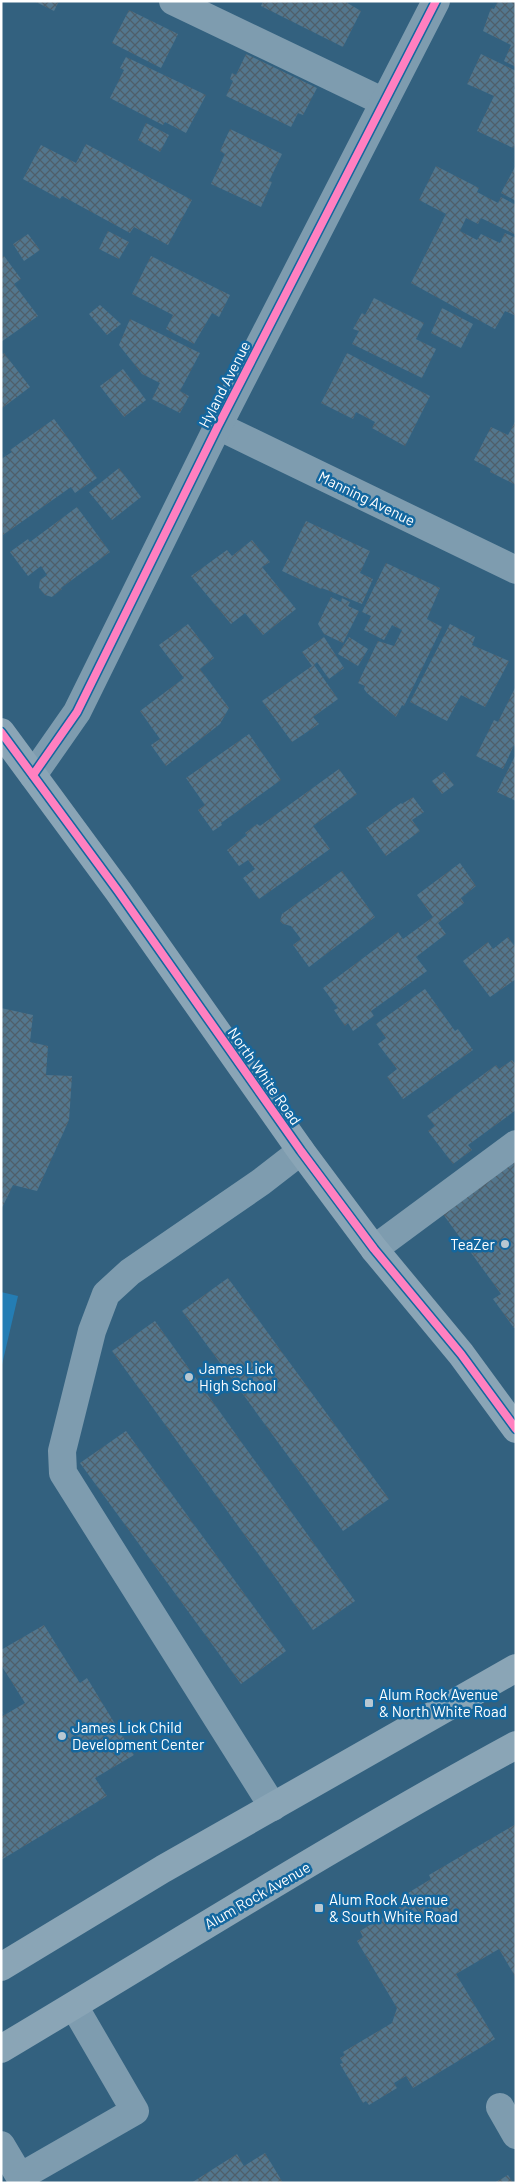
<svg xmlns="http://www.w3.org/2000/svg" width="517" height="2184" viewBox="0 0 517 2184" font-family="Barlow,sans-serif">
	<style>
		.grass { fill: #247db4 }
		.building { fill: url(#building-cross-hatch) }
		.lines { fill: none; stroke-linecap: round; stroke-linejoin: round }
		.minor { stroke: #7e9caf; stroke-width: 28 }
		.major { stroke: #8aa5b6; stroke-width: 28 }
		.cycleway-casing { stroke: #13679f; stroke-width: 11 }
		.cycleway { stroke: #ff80c0; stroke-width: 8 }
		.poi-dot { fill: #b8c8d2; stroke: #13679f; stroke-width: 2 }
		.labels { text-anchor: middle; dominant-baseline: central; stroke-width: 5; stroke-linejoin: round; paint-order: stroke }
		.street-label { font-size: 15px; fill: #fff; stroke: #13679f }
		.poi-label { font-size: 15px; fill: #fff; stroke: #13679f; text-anchor: start }
	</style>
	<defs>
		<pattern id="building-cross-hatch" width="8" height="8" patternUnits="userSpaceOnUse" patternTransform="scale(1.25)"><rect width="8" height="8" fill="#53778e"/><path d="M0 0l8 8M0 8l8-8" fill="none" stroke="#4f5f6a"/></pattern>
	</defs>
	<rect width="100%" height="100%" fill="#33617f"/>
	<path class="grass" d="M1,1292L18,1296L1,1369Z"/>
	<g class="building">
		<path d="M34,1H59L54,11Z"/>
		<path d="M263,1H344L361,11L343,47L261,6Z"/>
		<path d="M498,1H516V67L504,61L511,45L483,31L491,8L494,9Z"/>
		<path d="M129,10L178,34L161,68L112,43Z"/>
		<path d="M246,54L317,88L303,115L298,113L291,127L226,96L233,81L230,79L232,73L236,75Z"/>
		<path d="M481,54L516,71L514,89L516,90V142L513,148L477,131L494,96L467,84Z"/>
		<path d="M126,57L206,95L186,133L165,122L163,125L110,98L124,70L120,68Z"/>
		<path d="M146,123L169,135L160,152L138,140Z"/>
		<path d="M230,129L282,154L269,181L272,182L261,207L211,184L225,154L220,151Z"/>
		<path d="M86,144L192,200L168,245L134,227L130,233L62,196L60,199L23,179L41,145L76,163Z"/>
		<path d="M516,165V201L501,193Z"/>
		<path d="M436,166L479,188L477,192L498,203L501,197L516,205V235L481,218L478,224L466,218L460,231L477,240L481,234L500,243L505,233L516,238V316L505,311L495,329L411,283L446,214L419,200Z"/>
		<path d="M108,231L129,242L119,259L99,249Z"/>
		<path d="M28,234L40,250L24,261L13,244Z"/>
		<path d="M4,256L21,279L14,284L38,316L1,342V258Z"/>
		<path d="M151,256L230,295L219,317L212,313L194,344L166,329L173,315L132,294Z"/>
		<path d="M374,298L424,323L416,339L436,349L422,378L352,344L359,331L353,329L362,313L365,315Z"/>
		<path d="M100,305L121,324L107,335L89,314Z"/>
		<path d="M442,308L473,324L461,348L431,333Z"/>
		<path d="M130,319L200,353L180,391L189,396L180,413L152,399L160,383L142,374L119,345Z"/>
		<path d="M4,353L30,387L1,409V354Z"/>
		<path d="M347,353L430,396L405,446L372,428L375,422L356,412L353,419L321,403Z"/>
		<path d="M123,369L146,400L124,417L100,386Z"/>
		<path d="M54,419L97,478L75,493L71,487L3,535L1,459L12,452L10,450Z"/>
		<path d="M516,420V485L490,472L491,469L474,460L491,427L508,435Z"/>
		<path d="M119,468L141,497L112,520L89,492Z"/>
		<path d="M77,507L110,552L61,588L62,589L52,597L45,595L39,588L40,580L47,575L41,566L28,576L10,552L28,539L30,542Z"/>
		<path d="M306,521L370,551L360,573L373,579L362,604L322,588L321,589L282,571Z"/>
		<path d="M252,540L270,562L262,567L296,609L263,635L245,613L231,624L191,576L227,550L232,556Z"/>
		<path d="M386,563L440,588L427,619L442,627L404,706L402,705L396,717L367,693L364,689L365,686L358,683L378,641L394,646L402,630L392,625L384,640L364,630L371,616L362,612Z"/>
		<path d="M331,597L341,602L342,598L350,602L348,606L359,611L343,643L324,634L318,624Z"/>
		<path d="M188,624L214,658L200,669L229,708L220,724L166,766L151,745L160,739L140,711L184,678L159,645Z"/>
		<path d="M450,624L475,637L472,645L509,661L485,707L461,695L447,721L410,702Z"/>
		<path d="M324,637L344,668L329,679L317,662L314,665L338,699L313,717L319,724L292,742L262,701L312,666L302,652Z"/>
		<path d="M349,637L368,649L358,666L338,654Z"/>
		<path d="M516,686V746L514,745L503,769L476,756L494,720L498,722Z"/>
		<path d="M249,734L281,780L221,823L222,825L213,831L198,810L205,805L186,778Z"/>
		<path d="M516,754V801L497,792Z"/>
		<path d="M339,769L357,794L313,826L330,849L259,899L243,878L255,869L248,860L239,866L227,850L247,835L245,833L257,824L260,826Z"/>
		<path d="M444,772L454,785L442,794L432,781Z"/>
		<path d="M413,797L424,812L412,820L420,831L386,856L366,828L401,803L402,804Z"/>
		<path d="M460,863L476,886L461,898L464,903L438,923L446,934L416,957L427,971L371,1011L374,1016L353,1031L348,1023L345,1026L334,1010L338,1008L323,988L398,932L403,939L433,917L417,895Z"/>
		<path d="M342,871L375,917L309,967L293,945L301,939L291,926L283,924L280,921L282,914Z"/>
		<path d="M508,937L516,948V979L490,997L463,961L488,942L493,949Z"/>
		<path d="M425,989L455,1031L458,1029L473,1050L403,1099L387,1077L397,1069L378,1044L386,1038L376,1024Z"/>
		<path d="M1,1008L33,1015L30,1042L48,1046L46,1075L72,1076L69,1120L37,1191L13,1185L1,1210Z"/>
		<path d="M512,1060L516,1065V1110L468,1145L472,1150L453,1164L428,1131L435,1126L427,1116L496,1065L499,1069Z"/>
		<path d="M516,1155V1327L514,1328L493,1299L501,1294L440,1210Z"/>
		<path d="M228,1278L389,1499L343,1531L182,1311Z"/>
		<path d="M155,1321L355,1601L313,1630L112,1351Z"/>
		<path d="M126,1431L286,1651L241,1684L80,1463Z"/>
		<path d="M44,1625L80,1683L87,1678L134,1755L95,1778L107,1796L1,1860V1717L25,1703L1,1665V1650Z"/>
		<path d="M516,1824V1978L499,1949L456,1974L495,2039L413,2088L406,2076L394,2083L397,2088L369,2105L366,2101L363,2103L340,2064L343,2063L340,2058L345,2055L343,2052L392,2023L397,2008L357,1941L363,1937L360,1931L410,1901L428,1926L408,1893L431,1879L429,1875Z"/>
		<path d="M265,2153L283,2183H191L237,2154L244,2166Z"/>
		<path d="M508,2175L513,2183H494Z"/>
	</g>
	<g class="lines">
		<g class="minor">
			<path d="M173,1L384,102"/>
			<path d="M218,426L516,570"/>
			<path d="M33,775L77,712L218,426L436,1"/>
			<path d="M374,1249L516,1144"/>
			<path d="M273,1807L63,1473L62,1451L92,1331L106,1294L130,1272L261,1182L301,1151"/>
			<path d="M500,2107L516,2135"/>
			<path d="M1,2145L20,2177L135,2111L74,2006"/>
		</g>
		<g class="major">
			<path d="M1,732L118,891L301,1151L374,1249L461,1354L516,1429"/>
			<path d="M1,1967L163,1869L516,1668"/>
			<path d="M1,2049C172,1947 341,1840 516,1745"/>
		</g>
		<defs>
			<g id="cycleway">
				<path d="M1,732L118,891L301,1151L374,1249L461,1354L516,1429"/>
				<path d="M33,775L77,712L218,426L436,1"/>
			</g>
		</defs>
		<use href="#cycleway" class="cycleway-casing"/>
		<use href="#cycleway" class="cycleway"/>
	</g>
	<g class="poi-dot">
		<circle cx="505" cy="1244" r="5"/>
		<circle cx="189" cy="1377" r="5"/>
		<rect x="364" y="1698" width="10" height="10" rx="2.5"/>
		<circle cx="62" cy="1736" r="5"/>
		<rect x="314" y="1903" width="10" height="10" rx="2.5"/>
	</g>
	<g class="labels">
		<g class="street-label">
			<text transform="translate(224 384) rotate(-63)">Hyland Avenue</text>
			<text transform="translate(367 498) rotate(26)">Manning Avenue</text>
			<text transform="translate(265 1076) rotate(55)">North White Road</text>
			<text transform="translate(257 1895) rotate(-30)">Alum Rock Avenue</text>
		</g>
		<g class="poi-label">
			<text x="495" y="1244" text-anchor="end">TeaZer</text>
			<text x="199" y="1368">James Lick<tspan x="199" dy="17">High School</tspan></text>
			<text x="379" y="1694">Alum Rock Avenue<tspan x="379" dy="17">&amp; North White Road</tspan></text>
			<text x="72" y="1727">James Lick Child<tspan x="72" dy="17">Development Center</tspan></text>
			<text x="329" y="1899">Alum Rock Avenue<tspan x="329" dy="17">&amp; South White Road</tspan></text>
		</g>
	</g>
	<rect width="517" height="2184" fill="none" stroke="#ffffff" stroke-width="5"/>
</svg>
